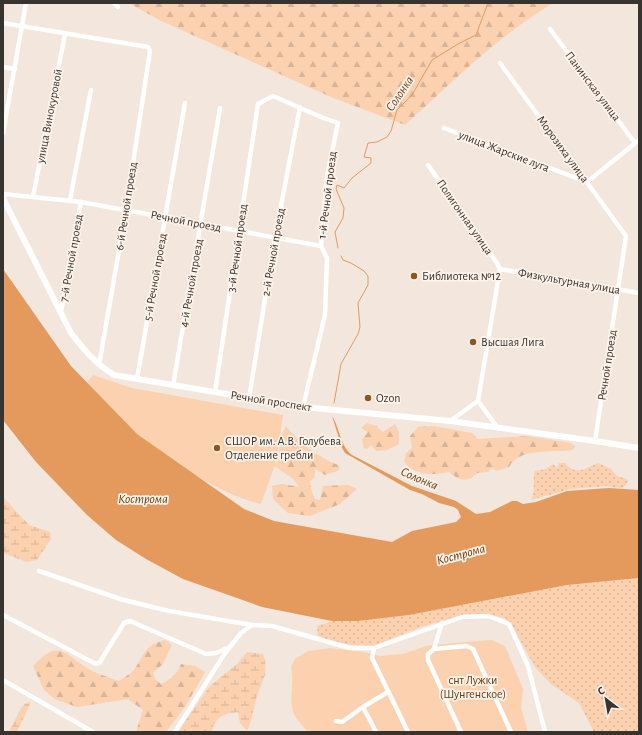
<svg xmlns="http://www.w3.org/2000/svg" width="642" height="735" viewBox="0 0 642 735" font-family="'Alegreya Sans',sans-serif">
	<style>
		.grass { fill: url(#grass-dots) }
		.forest { fill: url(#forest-firs) }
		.wetland { fill: url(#wetland-marsh) }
		.garden { fill: #fbd1b0 }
		.water { fill: #e49a5c }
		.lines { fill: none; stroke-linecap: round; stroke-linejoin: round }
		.stream { stroke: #e49a5c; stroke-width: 1 }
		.street { stroke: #fff; stroke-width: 4.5 }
		.secondary { stroke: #fff; stroke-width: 6 }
		.poi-dot { fill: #93551a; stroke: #fff3ea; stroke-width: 1.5 }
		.labels { text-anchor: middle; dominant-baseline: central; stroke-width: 3.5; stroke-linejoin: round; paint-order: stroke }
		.street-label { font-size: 12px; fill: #37332f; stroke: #fff3ea }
		.poi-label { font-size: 12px; fill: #37332f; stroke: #fff3ea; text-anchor: start }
		.park-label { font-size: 12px; fill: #6c3c0d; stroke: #fff3ea }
		.water-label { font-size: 13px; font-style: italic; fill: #6e3d0e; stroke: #fff3ea }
	</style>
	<defs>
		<pattern id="grass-dots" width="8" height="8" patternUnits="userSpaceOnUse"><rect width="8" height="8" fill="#fbd1b0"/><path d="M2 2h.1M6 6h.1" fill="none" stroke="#d8b498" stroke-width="1.8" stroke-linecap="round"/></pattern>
		<pattern id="forest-firs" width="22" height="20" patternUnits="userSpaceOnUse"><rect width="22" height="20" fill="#fbd1b0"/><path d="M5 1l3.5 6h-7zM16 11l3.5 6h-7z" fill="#d8b498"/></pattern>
		<pattern id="wetland-marsh" width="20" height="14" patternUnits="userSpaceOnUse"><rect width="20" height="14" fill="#fbd1b0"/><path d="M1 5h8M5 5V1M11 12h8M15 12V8" fill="none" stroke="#d8b498"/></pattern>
	</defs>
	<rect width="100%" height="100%" fill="#f2e6dd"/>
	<g class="grass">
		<path d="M559,463H565C577,477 584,468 598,463L611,469L617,476L627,479L628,481L626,485L622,488L606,486L570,489L531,500C536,492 532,481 535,471L546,469L553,464L557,468Z"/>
		<path d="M639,578V732H594L579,703L551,684L535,667L511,624L505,618L488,614L462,615L421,627L373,646L352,645L327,640L318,636L317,626L332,621H358L409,615L567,585Z"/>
	</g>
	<g class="forest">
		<path d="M129,3H553C498,36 452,82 405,125L331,97L159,20Z"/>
		<path d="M367,423L376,426L383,432L395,424L399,432V444L387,450L376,451L371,445L367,449L364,448L362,440L368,432L361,428Z"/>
		<path d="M286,426C299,443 318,457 338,465L340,470L325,475L315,469V477L310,481L311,489L315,499L320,500L323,486L348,485L357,489L340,504L310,516L288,513L273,499L272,486L282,484L300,487L292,478L273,465L278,462L281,436Z"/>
		<path d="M434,426L472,433L478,439L528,436L571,443L575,447L572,450C552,453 520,447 509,467L497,471L492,468L488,472L477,473C467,484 459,480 449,472C434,476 414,475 404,462L406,453L412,448L410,436L418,427Z"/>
		<path d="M165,640L172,645L163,664L153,673L156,680L161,684C171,679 177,675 181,664L195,666L205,672L185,707L166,732H136L143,710L128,699L77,707L55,699L44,690L33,666C58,639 63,652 87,668C96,674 109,677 119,681C123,678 130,674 134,670C146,653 143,646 165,640Z"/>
	</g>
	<g class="wetland">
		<path d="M3,497L29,525L50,532L51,539L37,560L27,562L3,553Z"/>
		<path d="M247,652L263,654C270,675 261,681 256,700C253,711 252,720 247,731L240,723L238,712C223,714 215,717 212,732H178L209,687L237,664Z"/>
		<path d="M31,702L17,732H9L21,708L26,703Z"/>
	</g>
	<g class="garden">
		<path d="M93,375L132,388L283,415L276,462L261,504C221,495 170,461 137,434C119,419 103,399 87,382Z"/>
		<path d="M491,640L505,646L523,689L521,708L528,732H308C304,727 297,720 294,714C288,699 295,683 291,667L295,659L308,651L330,648L364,652L380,656L403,654L426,646L443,644Z"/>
	</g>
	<path class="water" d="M3,269L71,366L137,434L244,509L274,521L392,542L412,531L456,522L461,517L458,510L454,507L439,503L422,494L410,490L345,453L342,448L332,416C340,428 340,446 352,455L412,486L456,501L476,514L490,512L512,501H517L523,504L536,502L567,491L609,488L639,490V578L567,585L409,615L358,621H332L262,607L183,579L146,559L116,540L87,515L36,462L3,420Z"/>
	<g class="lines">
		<g class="stream">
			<path d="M338,248L335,232L343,218L344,208L336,189L337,185L344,188L352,178L371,163V158L364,157L368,143L377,142L387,137L391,131L397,110L412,95L432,60L458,44L476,35L488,3"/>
			<path d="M334,403L341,364L358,334L360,327L358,303L368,285V276L364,271L351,263L343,260L341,256"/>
		</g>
		<g class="street">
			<path d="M114,3L118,7"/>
			<path d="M3,23L148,47L150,51L126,210L99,365"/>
			<path d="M550,29L635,143"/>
			<path d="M500,63L626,236L595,441"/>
			<path d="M3,67L15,69"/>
			<path d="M444,128L587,182L639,140"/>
			<path d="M3,133L26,3"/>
			<path d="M428,165L497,263L500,269"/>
			<path d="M3,194L81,202L321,246"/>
			<path d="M33,197L65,34"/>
			<path d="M70,200L91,90"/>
			<path d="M500,269L639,293"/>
			<path d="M61,312L81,202"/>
			<path d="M137,379L185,103"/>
			<path d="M173,386L220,108"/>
			<path d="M215,392L258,104L273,96C295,105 315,116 338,123L327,176L321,246L327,258L325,315L303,407"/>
			<path d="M249,398L275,237L300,107"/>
			<path d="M478,401L500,269"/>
			<path d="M478,401L498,428"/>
			<path d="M450,421L478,401"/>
			<path d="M39,571L120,599L169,611L252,625"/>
			<path d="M3,615L96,664L100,662L124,623L130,621L206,654L216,653L227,648"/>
			<path d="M442,623L434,649L428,654V660L461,732"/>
			<path d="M374,648L372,658L408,732"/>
			<path d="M434,649L466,646L473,649L511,732"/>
			<path d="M3,680L93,732"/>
			<path d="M336,721L342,722L363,707"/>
			<path d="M175,732L225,653L241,633L252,625L272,626L350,648H374L462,617L488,616L509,624L528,666L545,732"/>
			<path d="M376,732L363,707L388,692"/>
		</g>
		<path class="secondary" d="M3,198L71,333C84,350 96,364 114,375L303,407L450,421L595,441L639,448"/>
	</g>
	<g class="poi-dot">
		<circle cx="414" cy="276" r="4"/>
		<circle cx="473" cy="342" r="4"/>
		<circle cx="368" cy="398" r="4"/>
		<circle cx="217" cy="448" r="4"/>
	</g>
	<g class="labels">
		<g class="street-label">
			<text transform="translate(593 86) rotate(53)">Панинская улица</text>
			<text transform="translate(49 116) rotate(-79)">улица Винокуровой</text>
			<text transform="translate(563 149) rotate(54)">Морозиха улица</text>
			<text transform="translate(504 151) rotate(21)">улица Жарские луга</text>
			<text transform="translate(327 195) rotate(-83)">1-й Речной проезд</text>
			<text transform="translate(126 206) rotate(-81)">6-й Речной проезд</text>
			<text transform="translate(465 217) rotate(55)">Полигонная улица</text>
			<text transform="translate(186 221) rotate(11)">Речной проезд</text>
			<text transform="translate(237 248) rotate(-82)">3-й Речной проезд</text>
			<text transform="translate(273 252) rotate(-80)">2-й Речной проезд</text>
			<text transform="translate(71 258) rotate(-80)">7-й Речной проезд</text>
			<text transform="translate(155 277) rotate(-80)">5-й Речной проезд</text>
			<text transform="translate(569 281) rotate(10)">Физкультурная улица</text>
			<text transform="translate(191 283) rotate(-80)">4-й Речной проезд</text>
			<text transform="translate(607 365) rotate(-81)">Речной проезд</text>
			<text transform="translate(271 401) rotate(9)">Речной проспект</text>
		</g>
		<g class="poi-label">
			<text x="422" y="276">Библиотека №12</text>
			<text x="481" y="342">Высшая Лига</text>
			<text x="376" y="398">Ozon</text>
			<text x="225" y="441">СШОР им. А.В. Голубева<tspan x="225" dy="14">Отделение гребли</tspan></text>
		</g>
		<g class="park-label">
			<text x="473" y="680">снт Лужки<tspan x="473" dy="14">(Шунгенское)</tspan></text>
		</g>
		<g class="water-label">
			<text transform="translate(400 94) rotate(-56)">Солонка</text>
			<text transform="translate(419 479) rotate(23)">Солонка</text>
			<text x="143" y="499">Кострома</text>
			<text transform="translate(461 555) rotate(-15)">Кострома</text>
		</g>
	</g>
	<rect width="642" height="735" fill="none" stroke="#37332f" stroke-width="8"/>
	<g transform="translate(606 699) rotate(329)" stroke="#fff3ea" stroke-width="3" paint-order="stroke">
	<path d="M0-3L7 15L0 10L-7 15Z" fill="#37332f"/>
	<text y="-6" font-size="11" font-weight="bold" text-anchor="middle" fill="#37332f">С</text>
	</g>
</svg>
